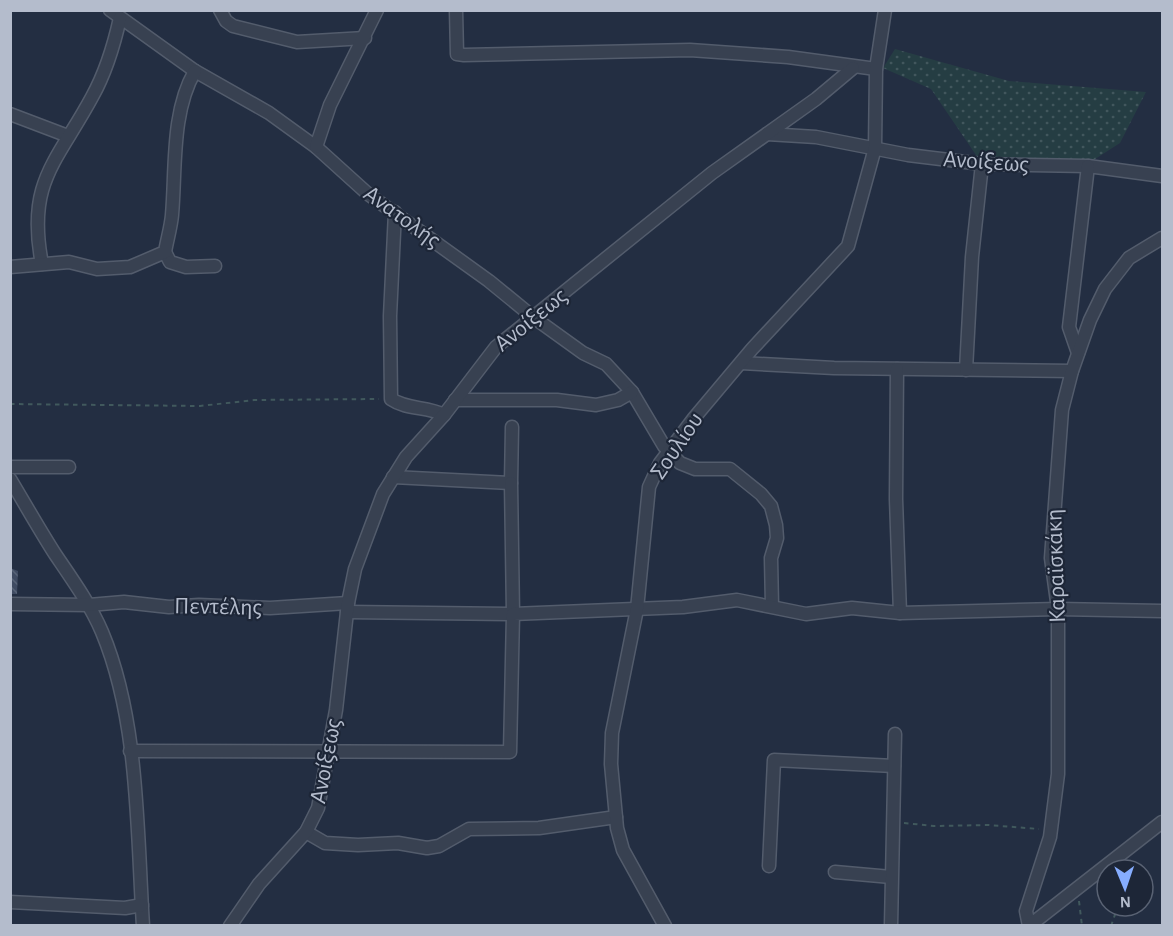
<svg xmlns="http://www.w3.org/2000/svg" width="1173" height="936" viewBox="0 0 1173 936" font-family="'Alegreya Sans',sans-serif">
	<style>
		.grass { fill: url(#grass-dots) }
		.building { fill: url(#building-back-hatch) }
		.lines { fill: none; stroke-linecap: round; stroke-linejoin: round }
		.minor-casing { stroke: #535c6c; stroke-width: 15 }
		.path { stroke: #41595d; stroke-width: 2; stroke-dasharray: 4.5 4.5; stroke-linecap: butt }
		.minor { stroke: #384151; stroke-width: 12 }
		.labels { text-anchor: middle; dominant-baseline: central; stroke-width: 4.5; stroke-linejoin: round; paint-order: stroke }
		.street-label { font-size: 24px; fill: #b4bccc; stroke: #1d2637 }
	</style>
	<defs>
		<pattern id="grass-dots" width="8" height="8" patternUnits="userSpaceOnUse" patternTransform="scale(1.5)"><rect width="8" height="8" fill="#253d43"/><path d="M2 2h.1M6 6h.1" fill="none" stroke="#42575d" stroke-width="1.8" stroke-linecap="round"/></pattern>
		<pattern id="building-back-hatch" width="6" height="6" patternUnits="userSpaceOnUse" patternTransform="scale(1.5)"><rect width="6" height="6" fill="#3f4b62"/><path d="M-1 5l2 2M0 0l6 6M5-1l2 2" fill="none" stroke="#586377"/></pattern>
	</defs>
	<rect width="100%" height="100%" fill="#232e42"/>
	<path class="grass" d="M895,49L1009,81L1146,92L1120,143L1092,161L978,158L931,89L883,68Z"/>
	<path class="building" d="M10,568L18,571L17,594H10Z"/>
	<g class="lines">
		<defs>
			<g id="minor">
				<path d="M110,10L195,71L269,113L316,147L368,194L489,281L533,317L583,353L606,364L632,392L664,446L680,463L695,469H730L761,494L771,506L776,525L777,538L771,558L772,606"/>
				<path d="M220,10L226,21L233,26L297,42L365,38"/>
				<path d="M456,10L457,54L464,55L690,50L788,57L876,69"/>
				<path d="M10,114L68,136"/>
				<path d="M767,134L816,137L908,155L982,164L1088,166L1162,176"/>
				<path d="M316,147L330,105L377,10"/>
				<path d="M395,212L390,316L391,399C407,410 427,406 444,415"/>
				<path d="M165,252L170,262L186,267L215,266"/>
				<path d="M42,264C26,182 57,162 92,97C106,72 114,45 120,18"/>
				<path d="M10,267L69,262L97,269L130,267L165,252C167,240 171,227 172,215C176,169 171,112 195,71"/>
				<path d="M1078,353L1069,327L1088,166"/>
				<path d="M741,363L834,368L1072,371"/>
				<path d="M897,369L896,499L900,613"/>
				<path d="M966,370L972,257L982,164"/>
				<path d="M455,400H557L596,405L618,400L632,392"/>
				<path d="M10,467H69"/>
				<path d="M393,477L511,483L512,427"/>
				<path d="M10,479C25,504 39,529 55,554C72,579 90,604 102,632C139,720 137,832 143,926"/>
				<path d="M10,604L89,605L124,602L169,607L199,605L270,608L348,603"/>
				<path d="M347,612L513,614L511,483"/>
				<path d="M130,751L510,752L513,614L683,607L737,600L806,614L852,608L900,613L1058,609L1162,611"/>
				<path d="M306,832L325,843L358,845L398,843L427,848L439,846L469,829L539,828L616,817"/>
				<path d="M769,866L774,760L894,766"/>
				<path d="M835,872L891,877"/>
				<path d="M10,902L125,908L142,905"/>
				<path d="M230,926L259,884L306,832L318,808L336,710L348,603L355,569L383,494L406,457L444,415L496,347L712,173L816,99L853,68"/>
				<path d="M665,926L623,850L617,828L611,764L612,733L637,609L649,487L660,463L694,418L752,349L848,246L875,148L876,69L885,10"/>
				<path d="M891,926L895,734"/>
				<path d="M1029,926L1026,911L1050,837L1058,774V609L1051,558L1062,410L1072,371L1090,320L1105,289L1129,258L1162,238"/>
				<path d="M1029,926L1162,822"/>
			</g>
		</defs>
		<use href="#minor" class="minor-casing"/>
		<g class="path">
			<path d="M10,404L200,406L254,400L379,399"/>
			<path d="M904,823L934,826L988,825L1039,829"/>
			<path d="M1079,901L1082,926"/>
			<path d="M1111,926L1118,906"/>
		</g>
		<use href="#minor" class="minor"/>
	</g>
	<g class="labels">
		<g class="street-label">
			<text transform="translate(986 162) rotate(4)">Ανοίξεως</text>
			<text transform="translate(402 217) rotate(36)">Ανατολής</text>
			<text transform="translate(531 320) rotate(-39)">Ανοίξεως</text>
			<text transform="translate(677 446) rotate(-56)">Σουλίου</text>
			<text transform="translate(1056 566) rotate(-92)">Καραϊσκάκη</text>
			<text transform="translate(218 607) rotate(1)">Πεντέλης</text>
			<text transform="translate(326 761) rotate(-79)">Ανοίξεως</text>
		</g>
	</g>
	<rect width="1173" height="936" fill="none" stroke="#b4bccc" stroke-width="24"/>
	<g transform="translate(1125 888) rotate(178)"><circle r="28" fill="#1d2637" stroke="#596273" stroke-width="1.5"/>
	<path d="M0-4.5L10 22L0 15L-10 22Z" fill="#86adff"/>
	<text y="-9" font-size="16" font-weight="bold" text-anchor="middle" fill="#b4bccc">N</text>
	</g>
</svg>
